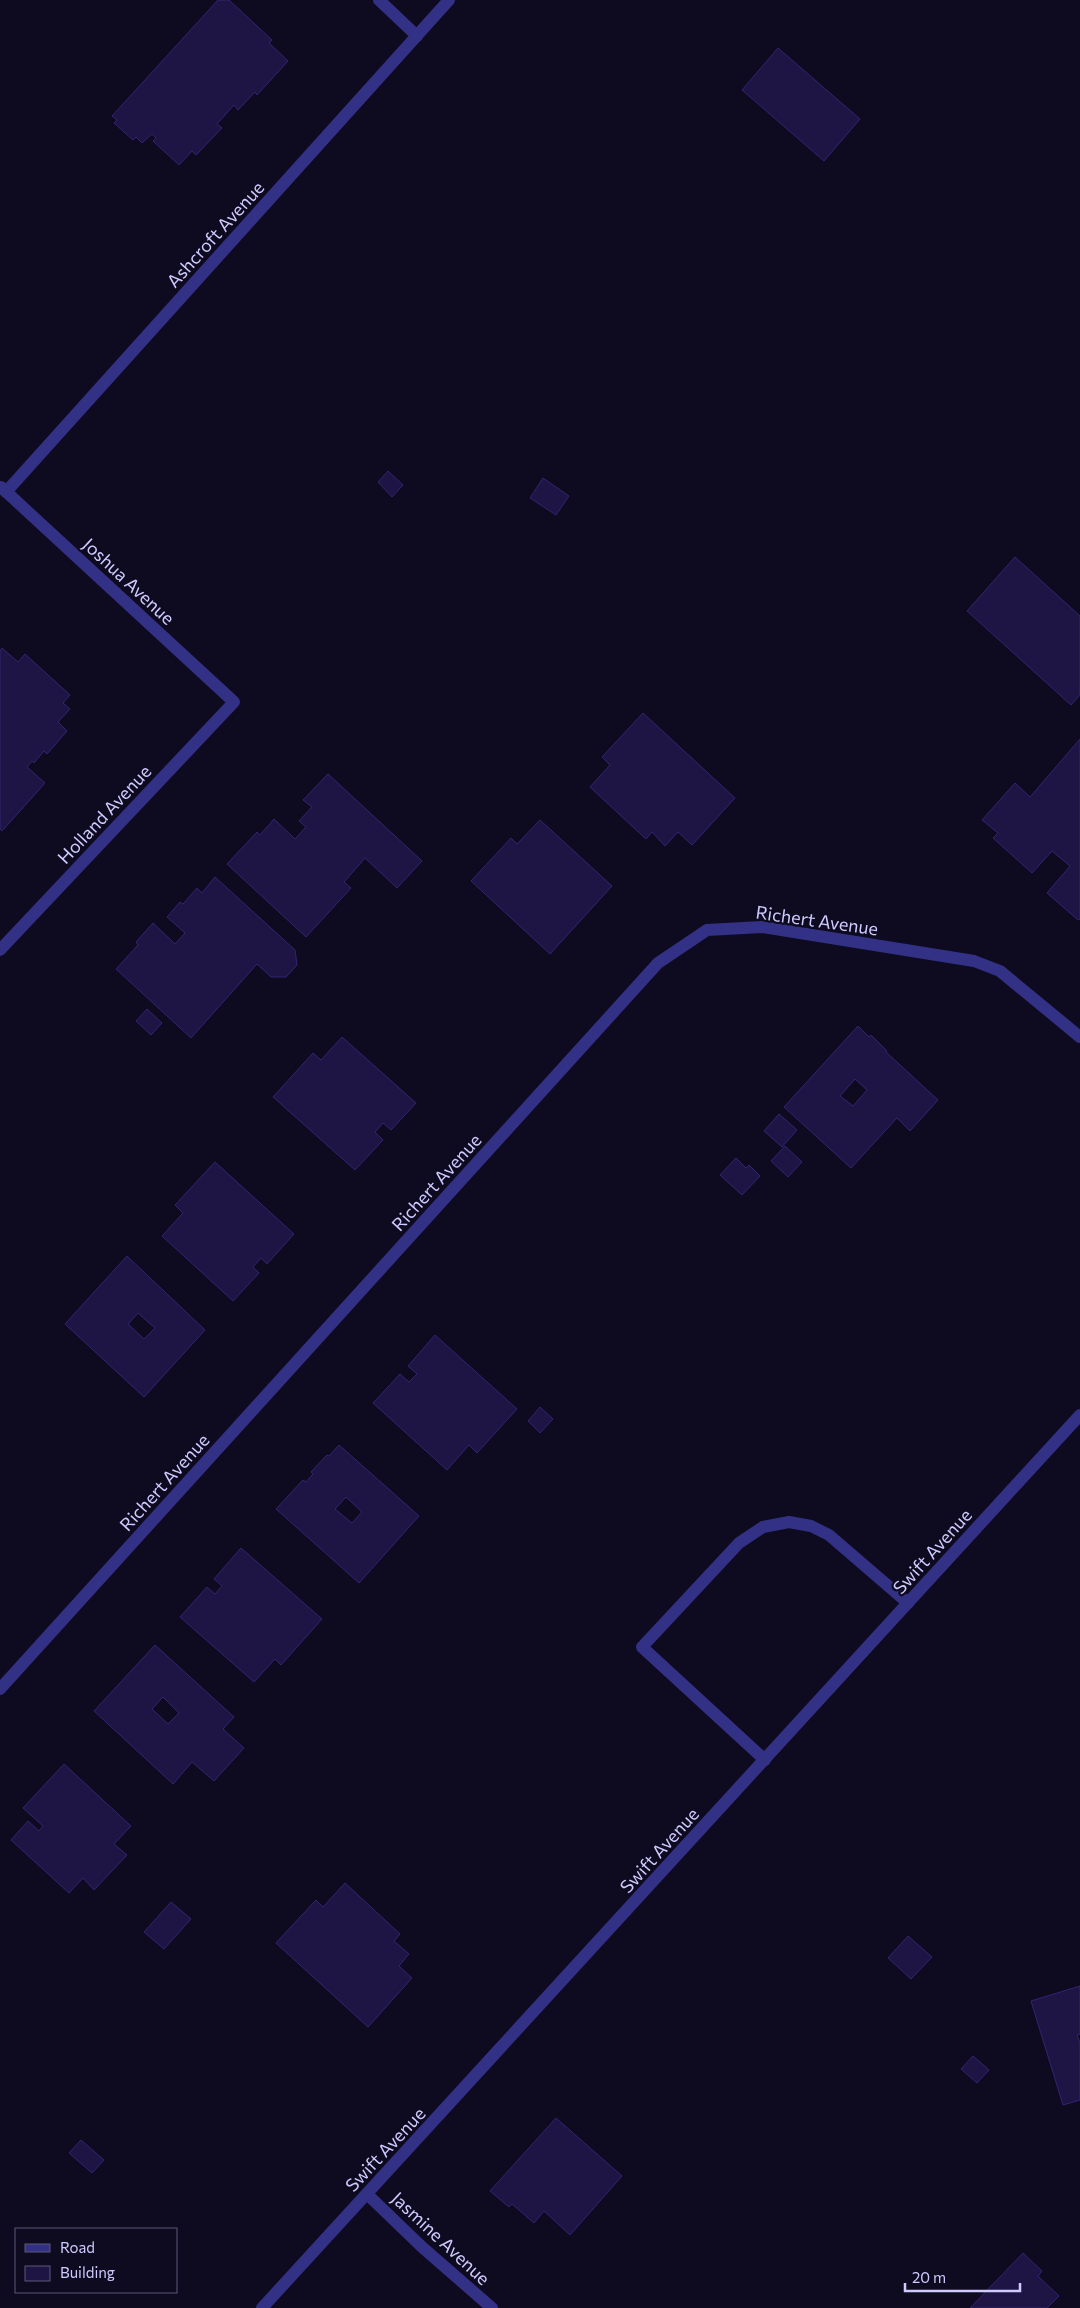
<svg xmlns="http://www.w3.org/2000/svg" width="1080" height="2308" viewBox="0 0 1080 2308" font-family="Commissioner,sans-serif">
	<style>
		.building { fill: #1e1544; stroke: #332473; fill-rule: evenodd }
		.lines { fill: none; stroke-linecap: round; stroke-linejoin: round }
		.service { stroke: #333185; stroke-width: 12 }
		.minor { stroke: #333185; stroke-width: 12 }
		.labels { text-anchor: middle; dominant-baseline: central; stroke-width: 4.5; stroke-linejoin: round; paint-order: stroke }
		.street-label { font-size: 18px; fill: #d0cbff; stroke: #0e0b21 }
	</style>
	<rect width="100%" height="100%" fill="#0e0b21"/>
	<g class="building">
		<path d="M218,0H229L272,40L269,43L288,61L257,95L255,92L238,110L234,105L217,124L222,128L196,155L192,151L179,165L153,141L156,138L152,134L142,143L136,137L133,140L114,123L117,120L112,116Z"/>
		<path d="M778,48L860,119L824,161L742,90Z"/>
		<path d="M388,471L403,485L392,497L378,482Z"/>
		<path d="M543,478L569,496L556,515L530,498Z"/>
		<path d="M1015,557L1080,616V695L1071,705L967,611Z"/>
		<path d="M2,648L18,662L25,654L70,695L63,703L70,709L58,722L67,731L47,754L44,751L34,763L32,761L27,767L45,783L2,831L0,829V651Z"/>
		<path d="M643,713L735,798L692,845L678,832L665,846L652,832L646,839L590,787L610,765L602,757Z"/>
		<path d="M1080,739V919L1078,920L1047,893L1070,866L1052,851L1032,873L993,838L998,833L982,820L1015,783L1030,797Z"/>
		<path d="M328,774L422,861L397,888L365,858L344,882L351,888L306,937L227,864L257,832L260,835L274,819L295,839L306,827L299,821L312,807L303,800Z"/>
		<path d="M540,820L612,886L550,954L471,881L511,838L517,844Z"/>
		<path d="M215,877L295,950L297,965L286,977H271L257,964L191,1038L116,969L138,945L136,942L153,923L175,944L185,933L167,917L180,902L183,904L197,888L202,893Z"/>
		<path d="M147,1009L162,1023L151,1035L136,1021Z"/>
		<path d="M858,1026L869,1037L871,1035L887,1051L886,1052L938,1100L910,1131L897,1118L851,1168L784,1107ZM855,1079L867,1090L853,1106L840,1096Z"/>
		<path d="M342,1037L416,1103L391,1130L383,1123L375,1132L383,1140L355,1170L273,1097L313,1053L321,1060Z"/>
		<path d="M779,1114L797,1130L782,1147L764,1131Z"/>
		<path d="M785,1146L802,1162L788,1177L771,1161Z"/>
		<path d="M736,1158L746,1168L749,1165L760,1176L742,1195L720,1175Z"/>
		<path d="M215,1162L294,1234L267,1264L261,1258L253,1267L259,1273L233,1301L162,1236L183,1213L175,1205Z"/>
		<path d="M127,1256L205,1330L144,1397L65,1324ZM138,1313L155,1328L144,1339L128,1324Z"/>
		<path d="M435,1335L517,1409L477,1453L469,1445L447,1470L373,1403L400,1374L409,1382L417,1374L408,1366Z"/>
		<path d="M540,1407L553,1419L540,1433L528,1421Z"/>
		<path d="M339,1445L419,1516L359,1583L276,1509L303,1480L306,1482L313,1474L311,1472L327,1455L329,1456ZM346,1497L362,1512L352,1523L335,1509Z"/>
		<path d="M241,1548L322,1619L281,1665L275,1659L254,1682L180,1617L207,1587L215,1594L222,1586L214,1579Z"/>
		<path d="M155,1645L234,1717L223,1729L244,1748L214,1781L192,1762L173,1784L94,1711ZM163,1697L179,1713L168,1724L152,1709Z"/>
		<path d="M64,1764L131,1826L114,1844L127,1855L94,1890L83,1878L69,1893L11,1840L28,1821L39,1831L43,1826L23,1808Z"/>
		<path d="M345,1883L400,1934L394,1941L409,1954L399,1966L412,1978L368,2027L276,1943L316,1900L323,1907Z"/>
		<path d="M171,1902L191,1919L164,1949L144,1932Z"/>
		<path d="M908,1936L932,1957L911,1979L888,1958Z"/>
		<path d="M1080,1986V2034L1077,2035L1080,2043V2100L1063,2105L1031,2001Z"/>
		<path d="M973,2056L989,2070L977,2083L961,2069Z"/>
		<path d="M556,2118L622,2176L570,2235L544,2211L534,2223L512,2204L509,2207L490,2191Z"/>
		<path d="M81,2140L104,2160L92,2173L69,2153Z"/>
		<path d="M1023,2253L1042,2271L1038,2276L1059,2296L1047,2308H970Z"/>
	</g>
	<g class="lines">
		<path class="service" d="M765,1760L642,1647L739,1543L763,1527L789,1522L811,1526L829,1535L908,1603"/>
		<g class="minor">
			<path d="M379,0L417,36"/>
			<path d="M6,492L449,0"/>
			<path d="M0,950L234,702L1,487"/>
			<path d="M0,1689L658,963L707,930L762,927L974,961L1000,971L1080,1037"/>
			<path d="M367,2194L422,2247L492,2308"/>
			<path d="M262,2308L1080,1415"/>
		</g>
	</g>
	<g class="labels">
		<g class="street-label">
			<text transform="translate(215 234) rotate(-48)">Ashcroft Avenue</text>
			<text transform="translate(129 581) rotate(43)">Joshua Avenue</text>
			<text transform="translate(104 814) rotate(-47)">Holland Avenue</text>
			<text transform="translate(817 920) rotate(8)">Richert Avenue</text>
			<text transform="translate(436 1182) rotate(-48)">Richert Avenue</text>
			<text transform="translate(164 1482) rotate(-48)">Richert Avenue</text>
			<text transform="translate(932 1551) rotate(-48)">Swift Avenue</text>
			<text transform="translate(659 1850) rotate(-48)">Swift Avenue</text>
			<text transform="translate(385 2149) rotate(-47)">Swift Avenue</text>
			<text transform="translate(441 2238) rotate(43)">Jasmine Avenue</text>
		</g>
	</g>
	<rect x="15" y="2228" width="162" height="65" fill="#0e0b21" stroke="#5c587a"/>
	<rect x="25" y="2244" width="25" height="8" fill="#333185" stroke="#5c587a"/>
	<text x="60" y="2253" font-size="15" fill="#d0cbff">Road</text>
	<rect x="25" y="2266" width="25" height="15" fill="#1e1544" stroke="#5c587a"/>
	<text x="60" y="2278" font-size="15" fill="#d0cbff">Building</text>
	<path d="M905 2283v8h115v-8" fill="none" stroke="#d0cbff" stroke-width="2.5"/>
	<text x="912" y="2283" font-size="15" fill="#d0cbff" stroke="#0e0b21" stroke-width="4" paint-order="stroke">20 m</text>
</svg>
